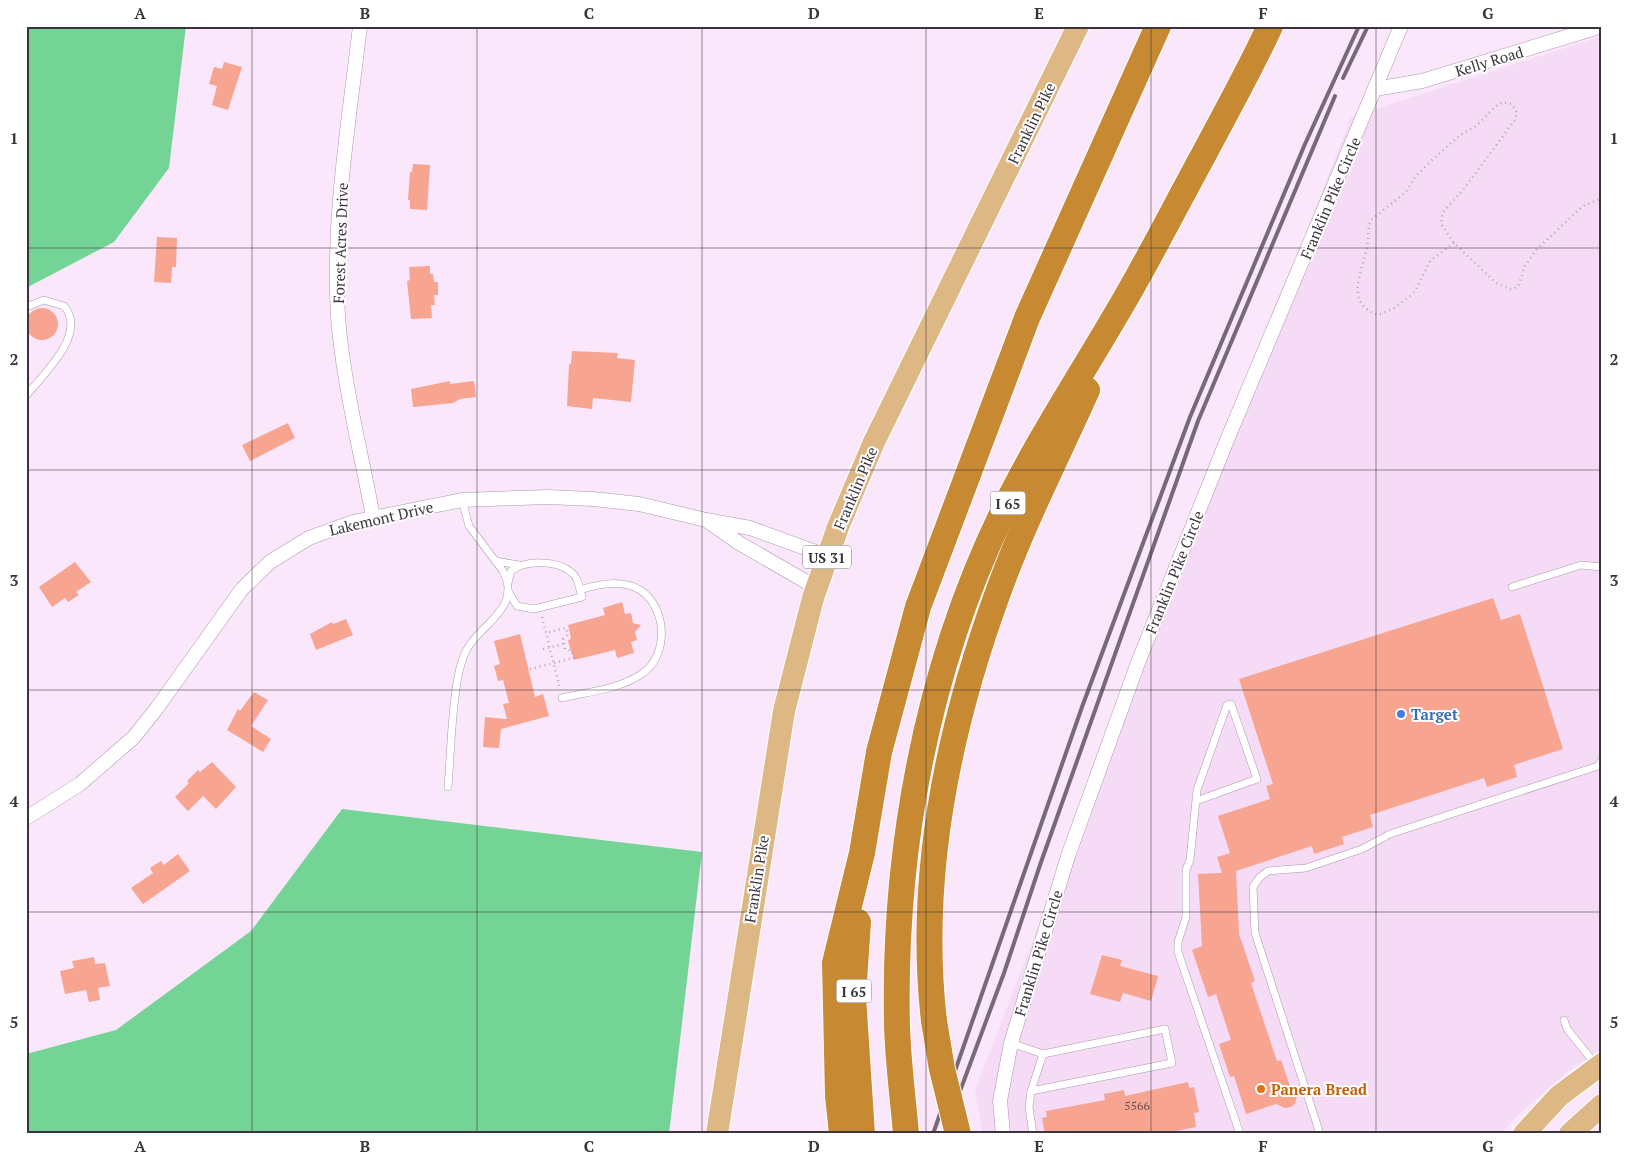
<svg xmlns="http://www.w3.org/2000/svg" width="1628" height="1160" viewBox="0 0 1628 1160" font-family="'PT Serif',serif">
	<style>
		.built { fill: #f5dbf6 }
		.forest { fill: #73d496 }
		.building { fill: #f7a491 }
		.lines { fill: none; stroke-linecap: round; stroke-linejoin: round }
		.lane-casing { stroke: #ab98ac; stroke-width: 8 }
		.street-casing { stroke: #ab98ac; stroke-width: 15 }
		.primary-casing { stroke: #fff; stroke-width: 24 }
		.highway-casing { stroke: #fff; stroke-width: 28 }
		.path { stroke: #b5a6b6; stroke-width: 2.5; stroke-dasharray: 1 4; stroke-linecap: butt }
		.lane { stroke: #fff; stroke-width: 7 }
		.street { stroke: #fff; stroke-width: 14 }
		.primary { stroke: #ddb884; stroke-width: 22 }
		.highway { stroke: #c78932; stroke-width: 26 }
		.rail { stroke: #756a76; stroke-width: 4 }
		.highway-bridge-casing { stroke: #fff; stroke-width: 28; stroke-linecap: butt }
		.highway-bridge { stroke: #c78932; stroke-width: 26 }
		.grid { fill: none; stroke: #3b343c; stroke-width: 1; stroke-opacity: 0.55 }
		.shop-dot { fill: #3f7fe0; stroke: #fff; stroke-width: 2 }
		.food-dot { fill: #e8710a; stroke: #fff; stroke-width: 2 }
		.labels { text-anchor: middle; dominant-baseline: central; stroke-width: 4; stroke-linejoin: round; paint-order: stroke }
		.number-label { font-size: 12px; fill: #6a5051 }
		.shield { fill: #fff; stroke: #767176; stroke-width: 1 }
		.shield-label { font-size: 14px; font-weight: bold; fill: #3b343c }
		.street-label { font-size: 15px; fill: #3b343c; stroke: #fff }
		.shop-label { font-size: 15px; font-weight: bold; fill: #366cbe; stroke: #fff; text-anchor: start }
		.food-label { font-size: 15px; font-weight: bold; fill: #c56008; stroke: #fff; text-anchor: start }
		.neatline { fill: none; stroke: #3b343c; stroke-width: 2 }
		.grid-label { font-size: 16px; text-anchor: middle; font-weight: bold; fill: #3b343c }
	</style>
	<rect width="100%" height="100%" fill="#fbe7fc"/>
	<path class="built" d="M1602,36V1049L1571,1069L1518,1115L1501,1134H983L975,1090L1351,117Z"/>
	<g class="forest">
		<path d="M26,26H186L169,168L114,242L26,288Z"/>
		<path d="M342,809L702,852L669,1134H26V1054L116,1030L251,931Z"/>
	</g>
	<g class="building">
		<path d="M224,62L242,67L228,110L212,105L217,86L209,84L214,67L222,69Z"/>
		<path d="M413,164L430,165L427,210L410,209V200H408L410,172H412Z"/>
		<path d="M157,237L177,238L176,267H172L171,283L154,282Z"/>
		<path d="M430,266V274H433L434,282H438V295H434L435,305H431L432,318L411,319L407,281L410,280L409,267Z"/>
		<circle cx="42" cy="324" r="16"/>
		<path d="M572,351L618,353L617,358L635,360L631,402L593,398L592,409L567,406L569,364H571Z"/>
		<path d="M450,381V384L474,381L476,397L460,399L453,403L413,407L411,389Z"/>
		<path d="M288,423L295,438L250,461L242,445Z"/>
		<path d="M75,562L91,582L76,592L79,595L68,602L65,598L52,607L39,587Z"/>
		<path d="M1493,598L1501,620L1520,614L1563,749L1514,765L1517,777L1487,787L1484,778L1370,815L1373,827L1342,837L1344,844L1314,854L1312,846L1236,871L1239,934L1255,981L1251,983L1277,1061L1281,1060L1290,1086L1297,1096L1295,1104L1291,1107L1285,1108L1276,1104L1246,1114L1234,1076L1230,1077L1219,1044L1231,1040L1216,994L1208,997L1192,950L1202,946L1198,874L1222,873L1217,857L1230,853L1218,816L1270,799L1266,786L1273,784L1239,679Z"/>
		<path d="M622,602L625,614L631,613L633,623L641,625L635,632L637,640L631,642L634,653L617,658L615,650L574,660L568,641L571,638L568,625L605,615L603,608Z"/>
		<path d="M346,619L353,635L316,650L310,634L332,622L333,624Z"/>
		<path d="M520,634L535,697L543,694L549,716L501,729L499,748L483,747L485,717L507,719L503,704L509,703L503,680L498,681L494,666L500,664L494,641Z"/>
		<path d="M254,692L268,700L251,726L271,739L263,752L227,730L238,709L240,711Z"/>
		<path d="M212,762L236,787L216,809L203,796L188,811L175,797L189,783L187,781L198,770L200,772Z"/>
		<path d="M178,854L190,871L143,904L131,888L153,873L150,868L161,861L164,865Z"/>
		<path d="M1102,955L1122,960L1120,966L1158,976L1151,1001L1123,993L1120,1002L1090,994Z"/>
		<path d="M94,957L95,964L105,963L110,986L98,988L100,1000L89,1002L86,990L65,994L60,971L74,968L72,961Z"/>
		<path d="M1188,1082L1189,1088L1194,1087L1199,1112L1194,1113L1196,1127L1162,1134H1045L1042,1118L1047,1117L1046,1111L1105,1100L1104,1094L1124,1090L1125,1096Z"/>
	</g>
	<g class="lines">
		<defs>
			<g id="lane">
				<path d="M26,307L44,300L64,306C88,334 43,374 26,396"/>
				<path d="M496,561L519,565"/>
				<path d="M508,583L511,571C525,560 557,560 571,572C579,578 579,588 582,597L534,609L517,606L508,591"/>
				<path d="M1512,587L1581,565L1602,567"/>
				<path d="M562,698C587,692 621,689 643,673C669,655 667,607 640,590C622,579 598,584 580,590"/>
				<path d="M448,787C451,754 452,677 466,651C479,624 523,609 503,571L469,526L462,500"/>
				<path d="M1196,801L1257,779L1231,704L1227,705L1197,790L1190,860L1186,870V917L1178,942V952L1240,1134"/>
				<path d="M1564,1020L1567,1029L1596,1065"/>
				<path d="M1011,1043L1043,1054L1165,1029L1172,1063L1031,1091L1029,1107L1033,1134"/>
				<path d="M1031,1091L1043,1054"/>
				<path d="M1320,1134L1255,933L1253,887L1259,878L1268,871L1306,868L1362,849L1390,834L1598,766L1602,760"/>
			</g>
			<g id="street">
				<path d="M360,26C349,122 332,219 338,316C343,384 361,451 373,517"/>
				<path d="M1375,89L1422,81L1602,26"/>
				<path d="M817,588L739,543L706,520L750,528L827,556"/>
				<path d="M26,818L80,784L134,737L157,708L242,589L270,562L309,538L353,522L462,500L547,497L593,499L639,504L706,520"/>
				<path d="M1003,1134L1000,1101L1011,1043L1068,856L1139,660L1227,440L1401,26"/>
			</g>
			<g id="primary">
				<path d="M717,1134L784,711L813,598L838,527L874,442L1078,26"/>
				<path d="M1524,1134L1559,1096L1602,1064"/>
				<path d="M1570,1134L1602,1105"/>
			</g>
			<g id="highway">
				<path d="M858,922L853,996L862,1134"/>
				<path d="M934,1021C917,874 949,725 1000,587C1025,519 1058,455 1087,390"/>
				<path d="M842,1134L838,1096L835,963L862,853L879,752L918,607L1027,318L1158,26"/>
				<path d="M906,1134C903,1098 898,1062 897,1026C893,853 926,671 1002,514C1041,433 1092,359 1136,280C1159,239 1181,196 1204,154C1226,112 1250,70 1270,26"/>
			</g>
		</defs>
		<use href="#lane" class="lane-casing"/>
		<use href="#street" class="street-casing"/>
		<use href="#primary" class="primary-casing"/>
		<use href="#highway" class="highway-casing"/>
		<g class="path">
			<path d="M1454,243L1430,261L1415,291L1410,296L1393,309L1378,315C1343,303 1363,270 1367,247C1369,238 1367,229 1371,220L1406,192L1415,177L1432,160L1459,136L1476,126L1496,106L1503,102L1512,104L1517,113L1515,120L1463,190L1443,212L1441,224L1454,243L1496,283L1510,289L1518,287L1525,266L1536,250L1583,206L1602,198"/>
			<path d="M542,617L560,689"/>
			<path d="M543,649L564,644"/>
			<path d="M530,669L574,658L572,651L565,649L563,639L568,634L566,628L546,633"/>
		</g>
		<use href="#lane" class="lane"/>
		<use href="#street" class="street"/>
		<use href="#primary" class="primary"/>
		<use href="#highway" class="highway"/>
		<g class="rail">
			<path d="M1343,78L1368,26"/>
			<path d="M933,1134L1082,707L1190,417L1305,144L1359,26"/>
			<path d="M944,1134L1004,973L1040,865L1198,421L1335,96"/>
		</g>
		<defs>
			<path id="highway-bridge" d="M934,1021L942,1069L958,1134"/>
		</defs>
		<use href="#highway-bridge" class="highway-bridge-casing"/>
		<use href="#highway-bridge" class="highway-bridge"/>
	</g>
	<path class="grid" d="M252,26V1134M477,26V1134M702,26V1134M926,26V1134M1151,26V1134M1376,26V1134M26,248H1602M26,470H1602M26,690H1602M26,912H1602"/>
	<circle class="shop-dot" cx="1401" cy="714" r="5"/>
	<circle class="food-dot" cx="1261" cy="1089" r="5"/>
	<g class="labels">
		<g class="number-label">
			<text x="1137" y="1105">5566</text>
		</g>
		<g class="shield">
			<rect x="990.5" y="491.5" width="35" height="23" rx="4"/>
			<rect x="803" y="545.5" width="48" height="23" rx="4"/>
			<rect x="836.5" y="979.5" width="35" height="23" rx="4"/>
		</g>
		<g class="shield-label">
			<text x="1008" y="503">I 65</text>
			<text x="827" y="557">US 31</text>
			<text x="854" y="991">I 65</text>
		</g>
		<g class="street-label">
			<text transform="translate(1489 61) rotate(-17)">Kelly Road</text>
			<text transform="translate(1031 123) rotate(-64)">Franklin Pike</text>
			<text transform="translate(1330 198) rotate(-67)">Franklin Pike Circle</text>
			<text transform="translate(340 243) rotate(-88)">Forest Acres Drive</text>
			<text transform="translate(855 488) rotate(-67)">Franklin Pike</text>
			<text transform="translate(381 518) rotate(-13)">Lakemont Drive</text>
			<text transform="translate(1174 572) rotate(-68)">Franklin Pike Circle</text>
			<text transform="translate(756 879) rotate(-81)">Franklin Pike</text>
			<text transform="translate(1038 953) rotate(-73)">Franklin Pike Circle</text>
		</g>
		<g class="shop-label">
			<text x="1411" y="714">Target</text>
		</g>
		<g class="food-label">
			<text x="1271" y="1089">Panera Bread</text>
		</g>
	</g>
	<rect width="1628" height="1160" fill="none" stroke="#ffffff" stroke-width="55"/>
	<rect x="28" y="28" width="1572" height="1104" class="neatline"/>
	<g class="grid-label">
		<text x="140" y="19">A</text>
		<text x="365" y="19">B</text>
		<text x="589" y="19">C</text>
		<text x="814" y="19">D</text>
		<text x="1039" y="19">E</text>
		<text x="1263" y="19">F</text>
		<text x="1488" y="19">G</text>
		<text x="14" y="144">1</text>
		<text x="1614" y="144">1</text>
		<text x="14" y="365">2</text>
		<text x="1614" y="365">2</text>
		<text x="14" y="586">3</text>
		<text x="1614" y="586">3</text>
		<text x="14" y="807">4</text>
		<text x="1614" y="807">4</text>
		<text x="14" y="1028">5</text>
		<text x="1614" y="1028">5</text>
		<text x="140" y="1152">A</text>
		<text x="365" y="1152">B</text>
		<text x="589" y="1152">C</text>
		<text x="814" y="1152">D</text>
		<text x="1039" y="1152">E</text>
		<text x="1263" y="1152">F</text>
		<text x="1488" y="1152">G</text>
	</g>
</svg>
